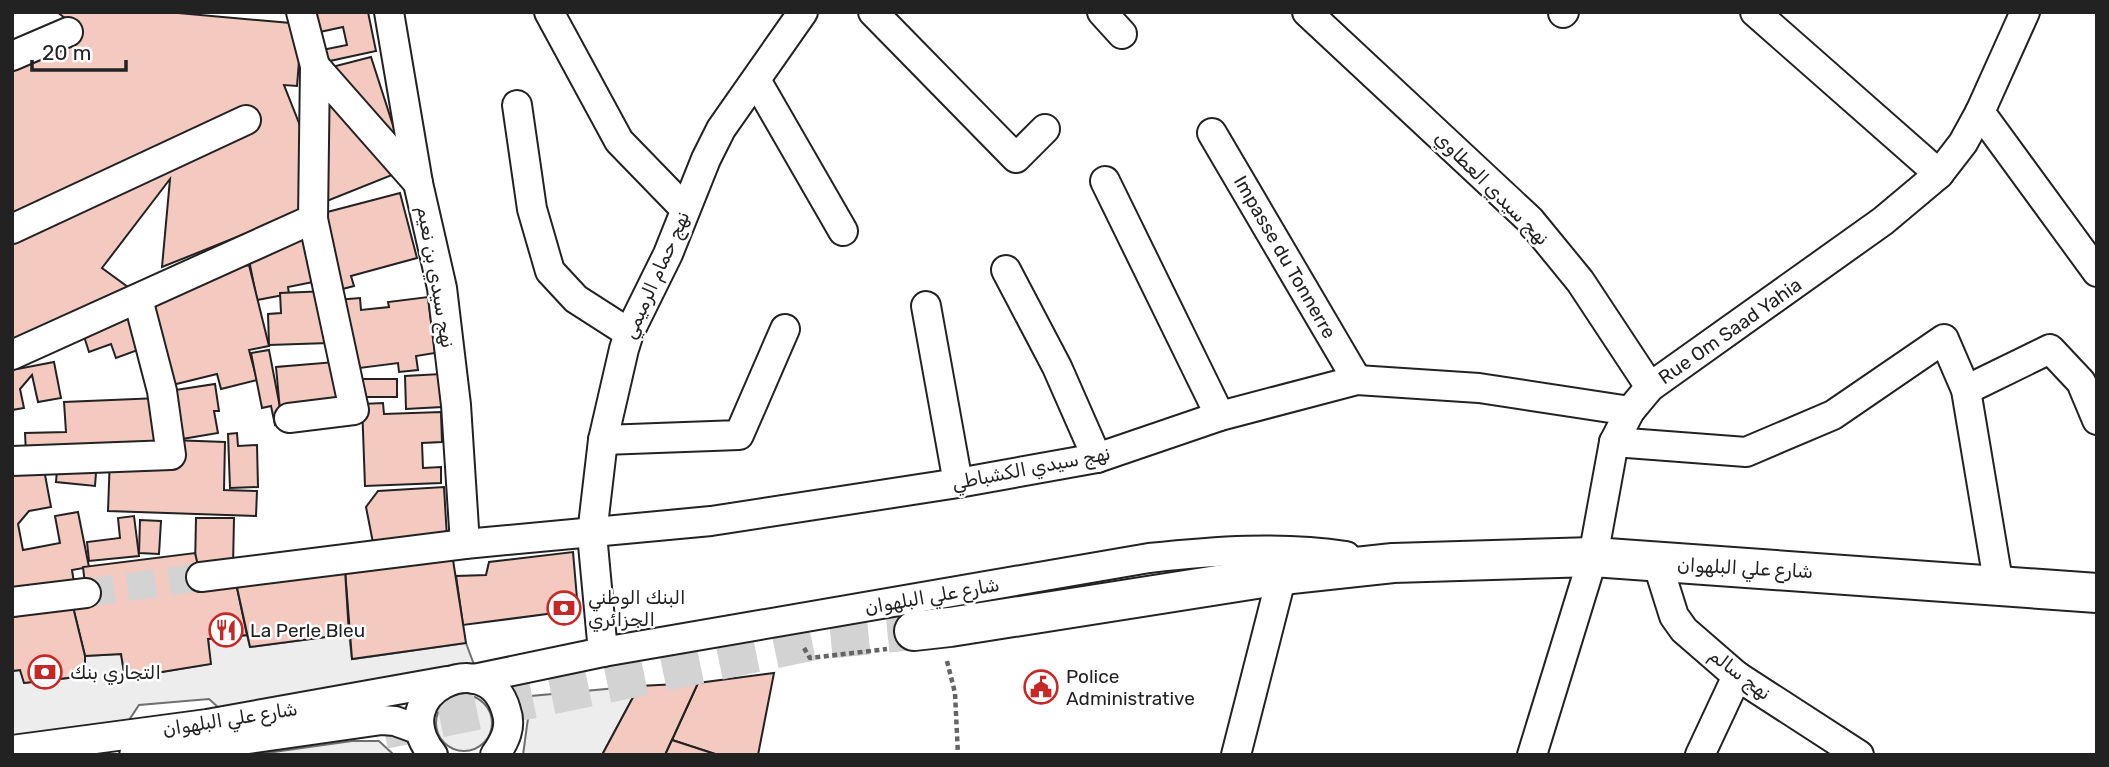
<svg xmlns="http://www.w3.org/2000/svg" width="2109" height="767" viewBox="0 0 2109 767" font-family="Rubik,'Noto Sans Arabic',sans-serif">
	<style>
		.parking { fill: #ededed; stroke: #6f6f6f; stroke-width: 2 }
		.building { fill: #f3c9c0; stroke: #222; stroke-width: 2 }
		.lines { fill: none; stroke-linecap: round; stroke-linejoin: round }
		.street-tunnel { stroke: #d3d3d3; stroke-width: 28; stroke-dasharray: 28 14; stroke-linecap: butt }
		.secondary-tunnel { stroke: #d3d3d3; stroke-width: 38; stroke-dasharray: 38 19; stroke-linecap: butt }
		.street-casing { stroke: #222; stroke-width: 32 }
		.secondary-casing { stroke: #222; stroke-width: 42 }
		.path { stroke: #646464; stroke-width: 4.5; stroke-dasharray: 5 3.5; stroke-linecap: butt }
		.street { stroke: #fff; stroke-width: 28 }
		.secondary { stroke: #fff; stroke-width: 38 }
		.labels { text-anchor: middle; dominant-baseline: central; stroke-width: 5; stroke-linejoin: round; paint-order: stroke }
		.street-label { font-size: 19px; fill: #222; stroke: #fff }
		.poi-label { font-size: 19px; fill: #222; stroke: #fff; text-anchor: start }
	</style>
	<rect width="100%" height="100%" fill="#fff"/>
	<g class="parking">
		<path d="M349,634L352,659L466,643L476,670L219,708L209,699L139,705L129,720L12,736V671L20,670L25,683L85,676V656L121,654L125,678L210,664L208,639L247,635L250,647Z"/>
		<path d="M639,686L602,755H523L531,696Z"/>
		<circle cx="464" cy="723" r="28"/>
		<path d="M352,741H379L394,755H252Z"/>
	</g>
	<g class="building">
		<path d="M57,12H167L302,24L297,86L284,85L318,171L328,68L371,57L407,169L162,267L170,179L102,268L143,298L12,351V58L81,30Z"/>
		<path d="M311,12H368L376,51L325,62L322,50L347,45L343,27L315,33Z"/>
		<path d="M400,193L417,258L351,276L354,286L331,292L312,216Z"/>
		<path d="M307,232L318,281L288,287L289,294L257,300L246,245Z"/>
		<path d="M249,265L269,346L249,350L257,380L221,389L217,374L160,388L136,293Z"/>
		<path d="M328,291L329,343L269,345L268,314L281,313L280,293Z"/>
		<path d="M428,297L435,353L416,356L418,370L399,372L398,363L344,370L336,300L360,298L361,310L389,307L388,302Z"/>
		<path d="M134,312L146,347L116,358L111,344L89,352L82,330Z"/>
		<path d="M269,350L283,423L275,425L271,406L262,408L251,353Z"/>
		<path d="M54,362L61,398L38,402L32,375L20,389L24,408L12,410V370Z"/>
		<path d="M335,362L339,404L280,410L276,367Z"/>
		<path d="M441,374L442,407L406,409L405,376Z"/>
		<rect x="352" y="379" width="45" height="18"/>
		<path d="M215,384L219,411H214L218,433L170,441L162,392Z"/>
		<path d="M159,398L161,449L26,454L25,433L66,432L64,402Z"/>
		<path d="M383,403L384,414L441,412L442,442L422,443L423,468L441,467V483L365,486L362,404Z"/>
		<path d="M237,433L238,446L257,445L258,487L230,488L228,434Z"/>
		<path d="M171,440L225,442L224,490L257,491L256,516L108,511L110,456Z"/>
		<path d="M58,457L97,460L95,486L56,482Z"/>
		<path d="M43,464L51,507L29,511L18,524L23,550L60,543L55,516L78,512L89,567L72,570L75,589L12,601V469Z"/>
		<path d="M444,487L447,538L374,548L366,507L378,491Z"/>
		<path d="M134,516L139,556L89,561L87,542L120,538L118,518Z"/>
		<path d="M196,518H234L233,567H195Z"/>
		<path d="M140,520L161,521L159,554L139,553Z"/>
		<path d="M573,552L578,610L463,625L456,576L486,575L489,562Z"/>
		<path d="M195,553L204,590L236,583L247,635L208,639L211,664L125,678L121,654L85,656L73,607L86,593L83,567Z"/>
		<path d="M453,560L466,643L352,659L345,570Z"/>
		<path d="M345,570L349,634L250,647L236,583Z"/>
		<path d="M73,607L85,656V676L24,683L20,670L12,671V617Z"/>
		<path d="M774,673L758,755H718L672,740L698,683Z"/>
		<path d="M698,683L665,755H602L639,686Z"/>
		<path d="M672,740L718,755H665Z"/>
	</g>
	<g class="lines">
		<path class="street-tunnel" d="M86,593L201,577"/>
		<path class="secondary-tunnel" d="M384,730L815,641L914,631"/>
		<defs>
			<g id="street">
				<path d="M301,12L315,66"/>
				<path d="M389,12L418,183L442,288L456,405L465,544"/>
				<path d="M549,12L619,141L685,209"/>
				<path d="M873,12L1016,158L1045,129"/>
				<path d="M1102,12L1122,34"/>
				<path d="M1307,12L1530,220L1580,281L1650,387"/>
				<path d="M1755,12L1939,174"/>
				<path d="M1563,13L1564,12"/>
				<path d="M12,56L68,32"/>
				<path d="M756,80L843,231"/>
				<path d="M517,105L532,209L550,271L576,299L629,333"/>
				<path d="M1980,112L2097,272"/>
				<path d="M1212,133L1357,380"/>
				<path d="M1105,181L1220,416"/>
				<path d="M12,229L246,120"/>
				<path d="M1006,270L1057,367L1097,458"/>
				<path d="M926,306L958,483"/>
				<path d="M12,355L313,219L315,66L418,183"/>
				<path d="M1966,390L2050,349L2081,382L2097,420"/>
				<path d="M289,418L354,410L313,219"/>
				<path d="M603,440L739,435L785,329"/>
				<path d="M1614,442L1746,452L1833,415L1944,339L1966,390L1999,587"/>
				<path d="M12,461L171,455L162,391L138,299"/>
				<path d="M1657,562L1674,616L1684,630L1737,676L1859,755"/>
				<path d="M201,577L465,544L711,521L958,483L1097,458L1220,416L1357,380L1479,388L1630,411"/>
				<path d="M12,602L86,593"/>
				<path d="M603,652L592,534L603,440L624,349L629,333L668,254L706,159L721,129L803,12"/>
				<path d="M474,679L603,652L1149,558C1214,551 1280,546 1346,556"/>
				<path d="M12,750L207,724L447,681"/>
				<path d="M134,755L382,720L395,721L420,730"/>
				<path d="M433,755C382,693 487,643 506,710C512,727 505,741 495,755"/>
				<path d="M1236,755L1282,575"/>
				<path d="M1532,755L1593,557L1614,442L1630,411L1650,387L1883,221L1939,174L1963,143L1980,112L2025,12"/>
				<path d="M1700,755L1737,676"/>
			</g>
			<path id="secondary" d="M914,631L950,627L1282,575L1393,563L1593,557L2097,593"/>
		</defs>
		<use href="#street" class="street-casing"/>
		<use href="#secondary" class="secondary-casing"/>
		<g class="path">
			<path d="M804,648L810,658L887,649"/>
			<path d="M947,661L955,693L958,755"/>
		</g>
		<use href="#street" class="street"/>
		<use href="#secondary" class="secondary"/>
	</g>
	<defs>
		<symbol id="bank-ring" viewBox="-11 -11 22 22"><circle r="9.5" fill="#fff" stroke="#c62828" stroke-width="1.5"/><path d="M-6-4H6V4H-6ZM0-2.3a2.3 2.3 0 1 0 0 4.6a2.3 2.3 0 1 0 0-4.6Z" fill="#c62828"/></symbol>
		<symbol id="restaurant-ring" viewBox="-11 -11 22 22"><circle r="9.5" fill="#fff" stroke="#c62828" stroke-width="1.5"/><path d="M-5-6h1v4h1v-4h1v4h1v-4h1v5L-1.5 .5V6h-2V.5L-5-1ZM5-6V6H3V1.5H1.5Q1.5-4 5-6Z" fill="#c62828"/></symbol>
		<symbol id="civic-ring" viewBox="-11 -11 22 22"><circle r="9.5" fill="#fff" stroke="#c62828" stroke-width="1.5"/><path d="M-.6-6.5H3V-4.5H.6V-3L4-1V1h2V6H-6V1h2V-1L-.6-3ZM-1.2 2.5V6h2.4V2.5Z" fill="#c62828"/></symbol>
	</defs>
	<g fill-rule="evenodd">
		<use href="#bank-ring" x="545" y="589" width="38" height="38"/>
		<use href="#restaurant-ring" x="207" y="611" width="38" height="38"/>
		<use href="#bank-ring" x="26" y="653" width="38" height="38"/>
		<use href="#civic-ring" x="1022" y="668" width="38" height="38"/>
	</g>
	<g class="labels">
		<g class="street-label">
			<text transform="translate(1492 188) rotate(45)">نهج سيدي العطاوي</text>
			<text transform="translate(1285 257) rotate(60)">Impasse du Tonnerre</text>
			<text transform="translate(656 275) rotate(-66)">نهج حمام الرميمي</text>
			<text transform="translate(436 277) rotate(80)">نهج سيدي بن نعيم</text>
			<text transform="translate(1730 331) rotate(-35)">Rue Om Saad Yahia</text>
			<text transform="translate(1031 468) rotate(-11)">نهج سيدي الكشباطي</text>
			<text transform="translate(1745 568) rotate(3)">شارع علي البلهوان</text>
			<text transform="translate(932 596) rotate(-10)">شارع علي البلهوان</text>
			<text transform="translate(1740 674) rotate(37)">نهج سالم</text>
			<text transform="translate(230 719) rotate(-9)">شارع علي البلهوان</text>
		</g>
		<g class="poi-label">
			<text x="588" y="597">البنك الوطني<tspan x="588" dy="22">الجزائري</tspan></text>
			<text x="250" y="630">La Perle Bleu</text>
			<text x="70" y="672">التجاري بنك</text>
			<text x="1066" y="676">Police<tspan x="1066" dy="22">Administrative</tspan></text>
		</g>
	</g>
	<rect width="2109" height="767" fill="none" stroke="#222222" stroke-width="28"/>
	<path d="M32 60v10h94v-10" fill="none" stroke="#222222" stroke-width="3.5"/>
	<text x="42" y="60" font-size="21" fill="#222222" stroke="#ffffff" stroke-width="5" paint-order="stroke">20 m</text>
</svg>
